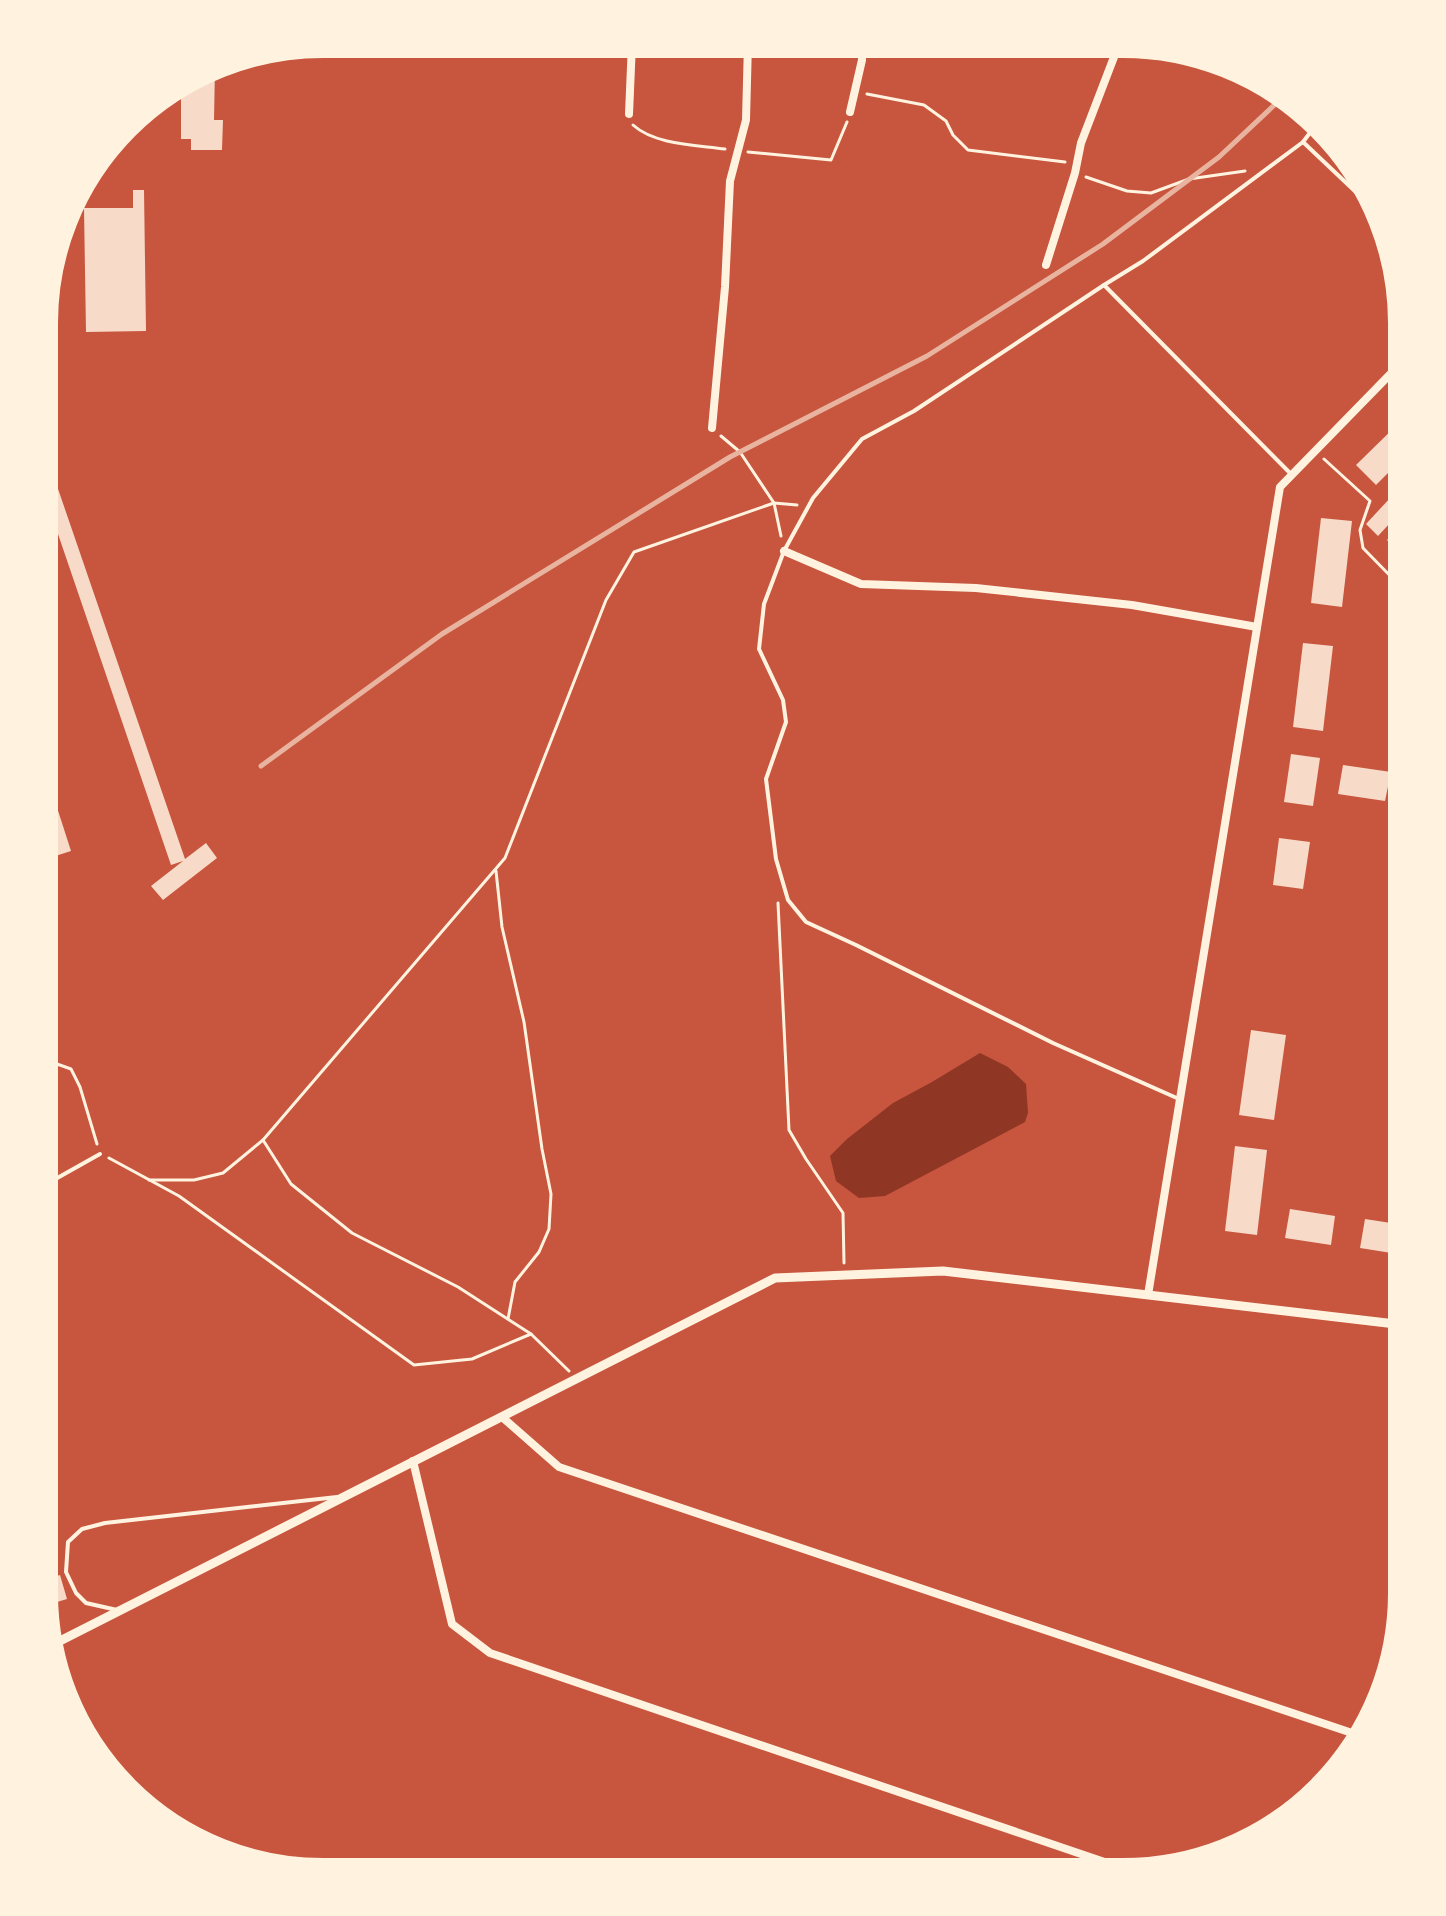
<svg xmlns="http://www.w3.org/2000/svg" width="1446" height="1916" viewBox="0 0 1446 1916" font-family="Inter,sans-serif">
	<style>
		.water { fill: #8f3625 }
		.building { fill: #f7dbc8 }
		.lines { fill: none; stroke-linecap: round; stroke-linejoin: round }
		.path { stroke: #fff3e0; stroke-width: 3 }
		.service { stroke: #fff3e0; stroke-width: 4 }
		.minor { stroke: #fff3e0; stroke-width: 8 }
		.tertiary { stroke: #fff3e0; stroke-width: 9 }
		.rail { stroke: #e9b49f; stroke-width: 5 }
		.rim { fill: none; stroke: #fff3e0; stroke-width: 4 }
	</style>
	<rect width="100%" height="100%" fill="#c8553d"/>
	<path class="water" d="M980,1053L1008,1067L1026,1084L1028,1113L1025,1122L885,1196L859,1198L836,1181L830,1156L847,1139L893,1103L932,1082Z"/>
	<g class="building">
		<path d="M215,67L214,120H223L222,150H191V139H181V86Z"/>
		<path d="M133,190H144L146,331L86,332L84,208H133Z"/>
		<path d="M1404,418V457L1376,485L1356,465Z"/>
		<path d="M44,448L185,859L206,843L217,858L163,900L151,886L183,861L171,865L44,493Z"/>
		<path d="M1404,483V508L1378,536L1366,524Z"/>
		<path d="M1321,518L1352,521L1342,607L1311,603Z"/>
		<path d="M1404,521V552L1402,554L1387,540Z"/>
		<path d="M1303,643L1333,646L1323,731L1293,727Z"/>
		<path d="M1291,754L1320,758L1313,806L1284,802Z"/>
		<path d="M1343,765L1391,772L1385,801L1338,794Z"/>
		<path d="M44,767L71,851L43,860Z"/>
		<path d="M1279,838L1310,842L1303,889L1273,885Z"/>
		<path d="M1251,1030L1286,1035L1274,1120L1239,1115Z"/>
		<path d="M1235,1146L1267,1150L1257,1235L1225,1231Z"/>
		<path d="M1290,1209L1335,1216L1331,1245L1285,1238Z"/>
		<path d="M1365,1219L1404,1225V1255L1360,1248Z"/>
		<path d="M60,1575L67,1599L47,1605L42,1588V1581Z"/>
	</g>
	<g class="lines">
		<g class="path">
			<path d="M867,94L924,105L946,121L953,135L968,150L1065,162"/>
			<path d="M633,125C655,145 697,145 725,149"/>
			<path d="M748,152L831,160L847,122"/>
			<path d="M1086,177L1127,191L1151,193L1189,179L1245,171"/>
			<path d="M721,436L740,452L774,503L781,536"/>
			<path d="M1324,459L1370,501L1360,530L1363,548L1404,590"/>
			<path d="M496,871L502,927L524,1022L542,1149L551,1194L549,1229L539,1252L515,1282L508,1319"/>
			<path d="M778,903L789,1130L806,1159L843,1213L844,1263"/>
			<path d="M43,1059L71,1069L80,1087L97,1144"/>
			<path d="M263,1140L291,1184L352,1233L458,1287L531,1334"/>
			<path d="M109,1158L179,1196L414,1365L472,1359L531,1334L569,1371"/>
			<path d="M149,1180H194L223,1173L263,1140L505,858L606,600L634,552L774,503L797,505"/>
		</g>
		<g class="service">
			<path d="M1315,126L1303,142L1378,213"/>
			<path d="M1104,285L1143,261L1303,142"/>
			<path d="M1179,1099L1053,1043L856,945L806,922L788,900L776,859L766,779L786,722L783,700L759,649L764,604L784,551L813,498L862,439L914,411L1104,285L1290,473"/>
			<path d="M43,1186L100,1154"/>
			<path d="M117,1610L86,1603L76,1593L66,1572L68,1542L82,1529L105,1523L337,1497"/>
		</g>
		<g class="minor">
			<path d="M850,112L862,60V44"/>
			<path d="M629,114L632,43"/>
			<path d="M1046,265L1075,173L1081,143L1119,44"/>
			<path d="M712,428L725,287L730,181L746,120L748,43"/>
			<path d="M784,551L861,584L976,588L1132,605L1257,627"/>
			<path d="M1148,1295L1280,487L1404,360"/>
			<path d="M502,1417L559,1467L1361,1736"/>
			<path d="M413,1461L452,1624L490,1653L1134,1872"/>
		</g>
		<path class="tertiary" d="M54,1644L775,1278L943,1271L1404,1325"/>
		<path class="rail" d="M261,766L442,634L730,457L927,356L1103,244L1219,157L1284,96"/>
	</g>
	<path d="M0 0H1446V1916H0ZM323 56H1123A267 267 0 0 1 1390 323V1593A267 267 0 0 1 1123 1860H323A267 267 0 0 1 56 1593V323A267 267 0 0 1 323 56Z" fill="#fff3e0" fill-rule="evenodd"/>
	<path class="rim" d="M323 56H1123A267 267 0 0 1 1390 323V1593A267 267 0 0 1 1123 1860H323A267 267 0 0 1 56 1593V323A267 267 0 0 1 323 56Z"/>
</svg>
